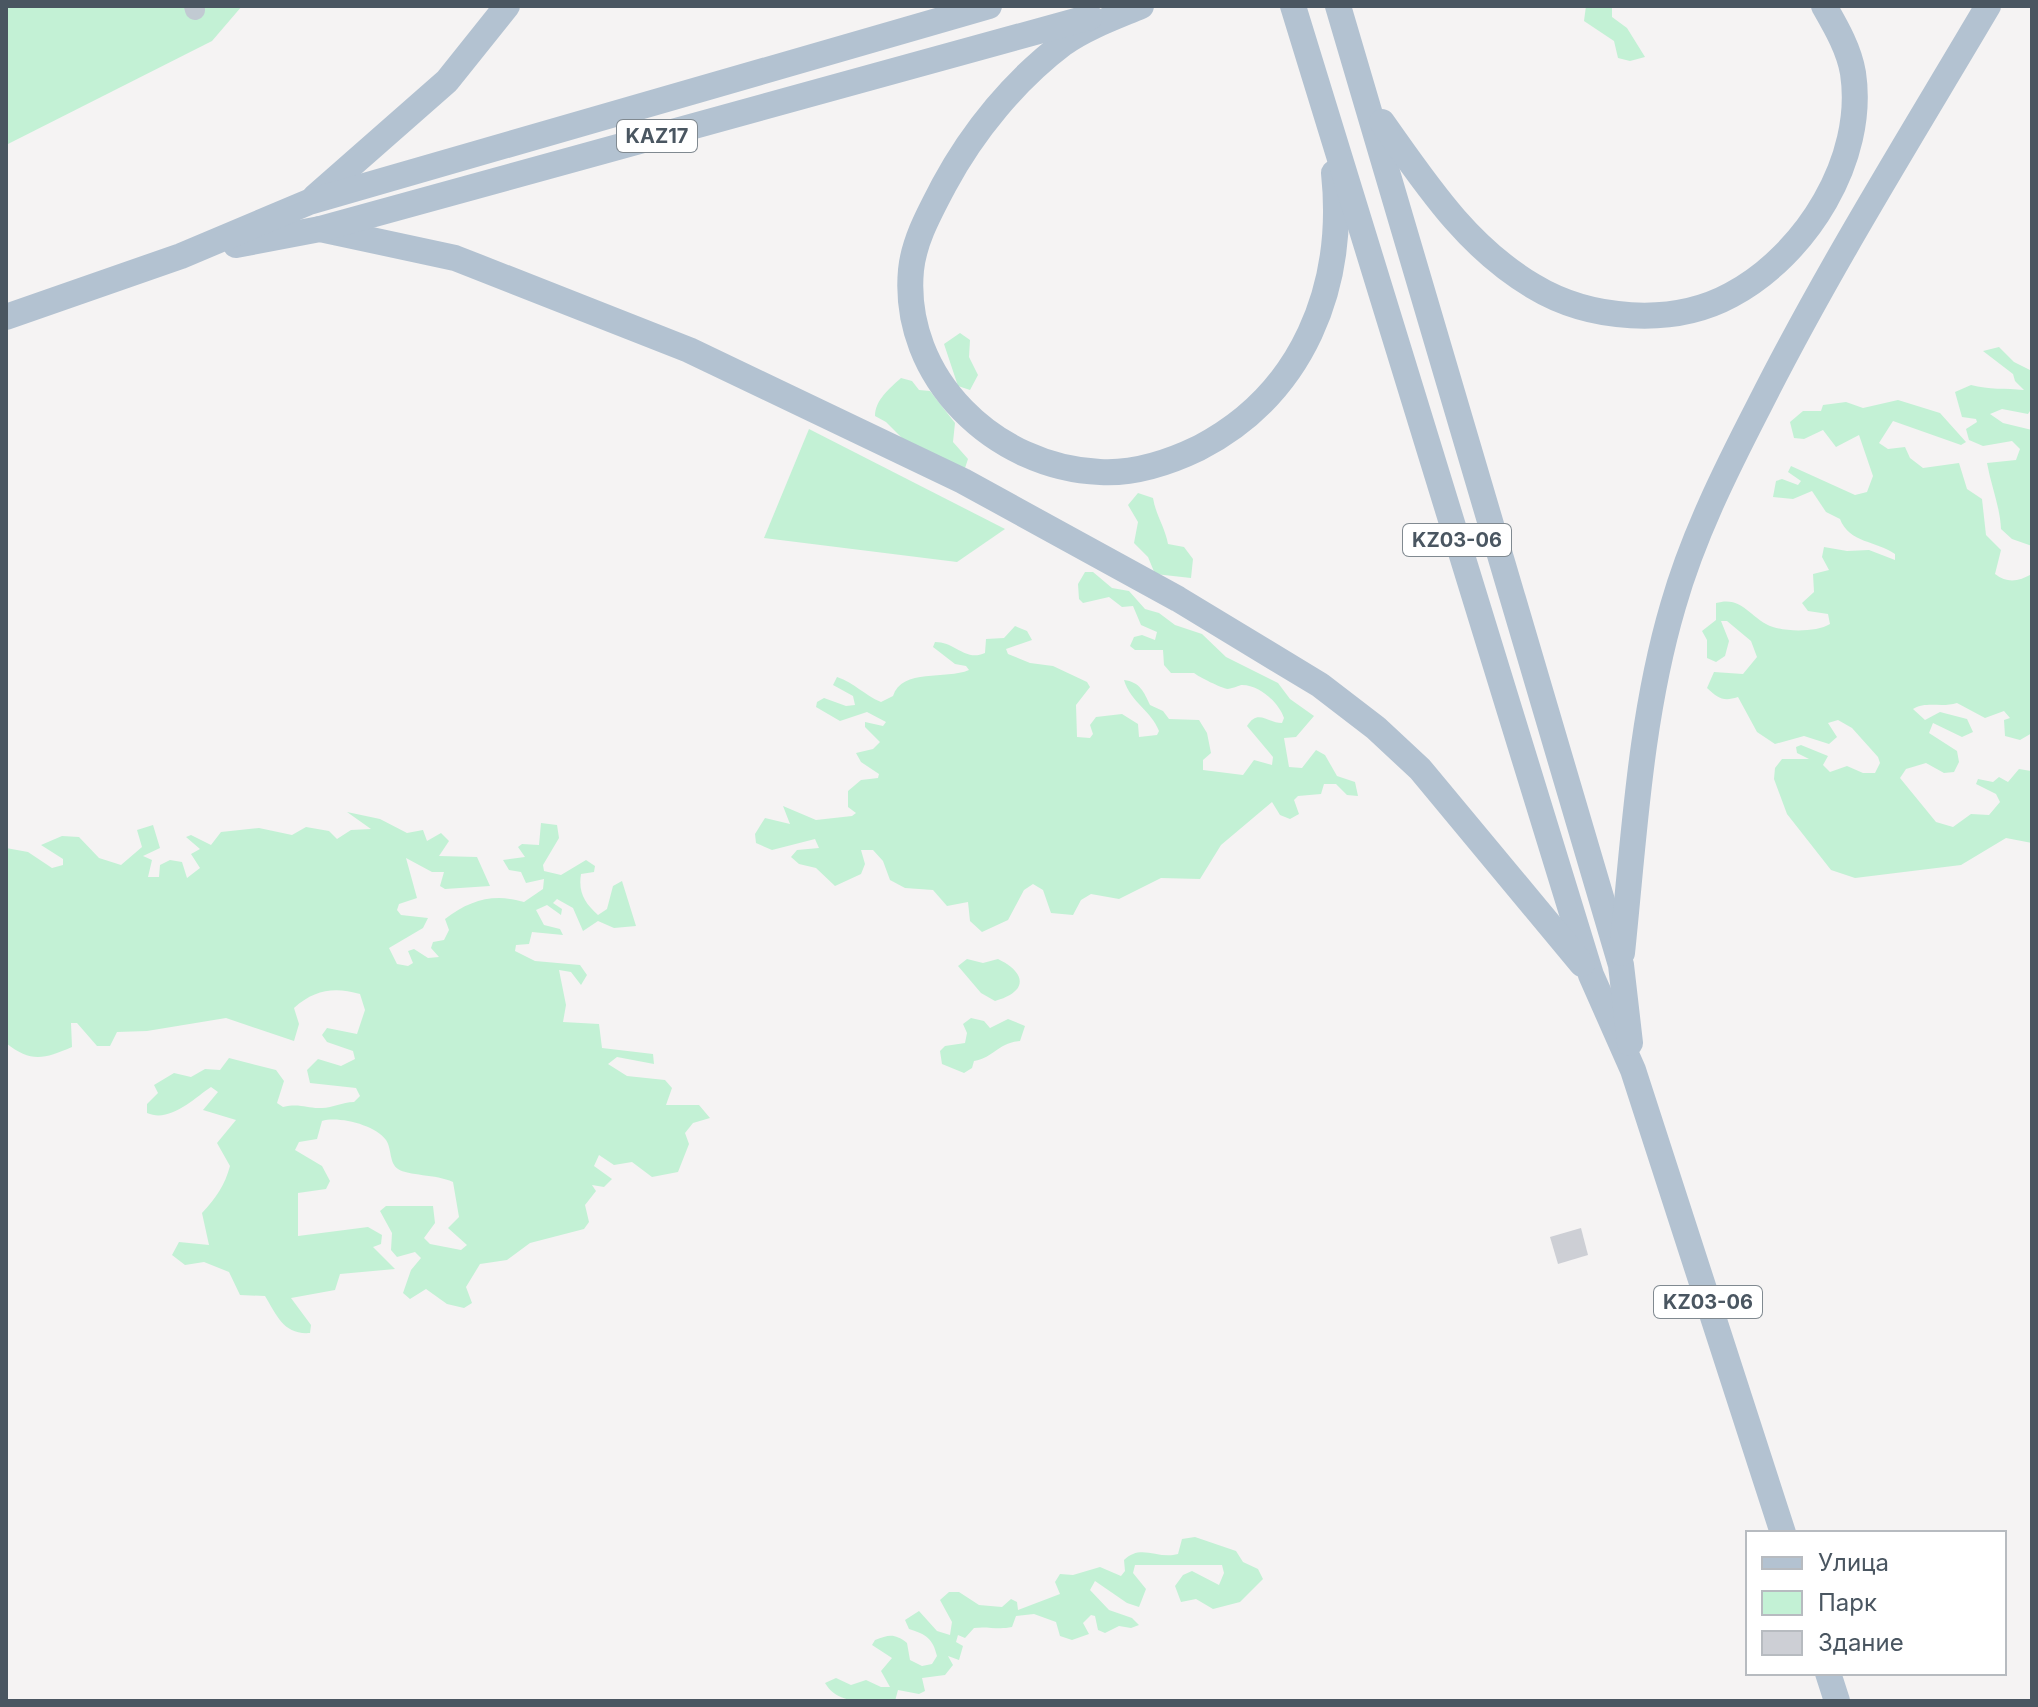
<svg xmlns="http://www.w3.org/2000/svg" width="2038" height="1707" viewBox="0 0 2038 1707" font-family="Inter,sans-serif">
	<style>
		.green { fill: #c3f1d5 }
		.building { fill: #cdcfd5 }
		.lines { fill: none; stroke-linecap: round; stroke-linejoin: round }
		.minor { stroke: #c1cad2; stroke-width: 20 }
		.major { stroke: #b3c2d1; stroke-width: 26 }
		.labels { text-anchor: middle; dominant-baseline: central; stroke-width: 6; stroke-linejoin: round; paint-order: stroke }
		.shield { fill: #fff; stroke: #808990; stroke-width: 2 }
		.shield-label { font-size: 20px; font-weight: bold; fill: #4a5661 }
	</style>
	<rect width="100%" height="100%" fill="#f5f3f3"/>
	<g class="green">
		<path d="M6,6H242L212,41L6,145Z"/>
		<path d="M1586,6H1612V17L1627,28L1645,57L1630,61L1618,58L1614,41L1584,21Z"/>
		<path d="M960,333L970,340L969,357L978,375L970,390L958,386L944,344Z"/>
		<path d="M1999,347L2014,362L2032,371V408L2028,414L2002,409L1990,414L2003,423L2032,430V546L2012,539L2001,529C2000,506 1991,486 1987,463L2016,460L2020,449L2012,441L1983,446L1969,440L1966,429L1977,422L1976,419L1962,417L1955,392L1971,385C1989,390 2005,388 2024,390L2015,381L2013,374L1983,351Z"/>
		<path d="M901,378L912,381L919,390L930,391L955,423L953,442L968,459L964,471L913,449L886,422L875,416C875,400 890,388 901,378Z"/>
		<path d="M1898,400L1940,413L1966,442L1961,445L1893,421L1879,443L1888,449L1905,447L1910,458L1923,468L1959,463L1967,489L1982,499L1986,535L2001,550L1995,574C2008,584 2019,581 2032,574V733L2020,740L2005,736L2004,720L2010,718L2004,711L1985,718L1957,703C1942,708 1926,701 1913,709L1925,720L1940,712L1967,719L1973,732L1962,737L1933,723L1929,733L1957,751L1959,762L1954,772L1944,773L1926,763L1906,769L1900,778L1936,822L1953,827L1971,814L1989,815L2000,802L1996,794L1976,784L1978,779L1993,782L1999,777L2008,782L2019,769L2031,771L2032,843L2006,838L1961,865L1855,878L1831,870L1787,814L1774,779L1775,768L1782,759H1809L1797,753L1796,747L1801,745L1828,756L1823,765L1830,772L1847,766L1863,773H1875L1880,763L1878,757L1852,728L1838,720L1828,723L1837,737L1829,744L1804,736L1775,744L1757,732L1738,697C1723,702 1718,698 1707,688L1714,672L1743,674L1757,657L1751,641L1727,621H1721L1729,641L1725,656L1716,662L1707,658V640L1702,631L1716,620V603C1743,595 1750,619 1773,627C1788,632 1817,632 1830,624L1828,614L1808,611L1802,603L1814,592L1813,574L1829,570L1822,557L1824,547L1847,551L1869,550L1895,560V554C1877,541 1849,543 1840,519L1826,512L1812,491L1793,499L1773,497L1776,481L1782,479L1798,485L1801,481L1788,472L1791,466L1855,495L1867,492L1873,476L1859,435L1836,447L1823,430L1804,439L1794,438L1790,422L1803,411H1821L1823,405L1846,402L1863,408Z"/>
		<path d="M809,429L1005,529L957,562L764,538Z"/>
		<path d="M1138,493L1153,498C1156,516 1165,527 1168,544L1184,547L1193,559L1191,578L1155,574L1148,557L1134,543L1138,522L1128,505Z"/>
		<path d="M1085,572H1093L1112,588L1129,591L1145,609L1159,613L1175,625L1202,634L1226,657L1278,683L1290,699L1314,716L1296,737L1284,738L1289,767L1302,768L1316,750L1325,755L1337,776L1355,782L1358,796L1347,795L1336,784H1324L1321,794L1298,796L1294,800L1299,814L1290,819L1280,815L1272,802L1221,845L1200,879L1161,878L1119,899L1091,894L1081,900L1073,915L1051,913L1043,890L1033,884L1024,890L1008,920L982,932L970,921L968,902L947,906L933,890L905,888L890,880L883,861L873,850H861L865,864L861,874L835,886L816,868L799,864L791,857L797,850L819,848L815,839L772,850L756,843L755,834L765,818L790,824L783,806L816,820L852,816L856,813L848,807V791L861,780L878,778L879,774L861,762L856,753L873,749L880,742L865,727V722L883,726L886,722L867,712L840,721L816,707L817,702L824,698L846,706L855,705L853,696L833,685L837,677C855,683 864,695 881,702L893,696C902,668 946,680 969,670L966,666L955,664L933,647L935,642C956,642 965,662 985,653L986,639L1004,638L1015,626L1027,631L1032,640L1006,649L1008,654L1030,663L1053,666L1087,682L1090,687L1076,705L1077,737L1090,738L1093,734L1090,725L1096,717L1122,714L1138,724L1139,737L1157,735L1159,731C1151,710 1131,703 1124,680C1140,682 1144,692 1150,705L1163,711L1169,719L1199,720L1207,733L1211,753L1203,760V770L1243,775L1254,760L1272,765L1273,757L1247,726C1258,708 1267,723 1282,723L1284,718C1279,703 1259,684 1241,685C1239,686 1229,689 1228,689C1221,688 1199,677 1194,673H1171L1164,665L1163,650H1135L1130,646L1134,637L1142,635L1155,640L1157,632L1141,625L1133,606L1122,607L1109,597L1083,603L1079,599L1078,584Z"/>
		<path d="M347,812L380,819L407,833L423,830L427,841L441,833L449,841L439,856L477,857L490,886L445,889L440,886L444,872H432L406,858L417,898L399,904L397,910L401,915L428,918L423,928L389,948L397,964L408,966L413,963L408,951L414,949L428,958L439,957L431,948L433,942L444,940L449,930L445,919C470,900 494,893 524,902L543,889L544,879L526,883L521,872L509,870L503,860L525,857L518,847L522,844L539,845L541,823L557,825L559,838L543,865L544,871L561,875L586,860L595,866L594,872L581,874C578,893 585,903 598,915L607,909L613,886L622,881L636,926L614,928L598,921L583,931L573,908L557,899L553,903L562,909L561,915L547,905L536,910L544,925L560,929L563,935L532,932L529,944L516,945L515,951L535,961L580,965L587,975L581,985L571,972L559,970L566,1005L563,1022L599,1024L602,1048L653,1054L654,1064L617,1057L608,1064L627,1076L665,1080L672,1088L666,1105H699L710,1118L693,1123L685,1133L689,1144L678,1172L652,1177L632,1162L614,1165L599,1155L594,1166L612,1179L604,1187L592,1185L596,1191L585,1205L589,1222L584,1229L530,1243L507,1260L480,1264L466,1287L472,1303L464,1308L447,1304L426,1289L410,1299L403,1293L411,1270L421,1258L415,1252L397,1257L391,1250L392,1233L380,1211L386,1206H433L435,1223L424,1238L430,1244L461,1250L467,1245L448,1228L459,1217L453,1182C436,1174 408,1176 398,1169C389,1163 392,1149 386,1140C375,1125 339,1116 322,1121L317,1139L299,1142L295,1150L322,1166L330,1181L326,1189L298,1193V1236L368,1227L382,1235L381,1244L373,1247L395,1269L340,1274L335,1290L291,1298L311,1325L310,1333C284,1335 277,1316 265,1296L240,1295L229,1272L204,1262L185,1265L172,1255L179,1242L209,1245L202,1213C216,1198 225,1185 230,1166L217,1143L236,1120L203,1110L218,1092L211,1087C193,1099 170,1123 147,1113V1104L158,1093L154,1085L174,1073L191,1077L205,1069L220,1070L229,1058L276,1070L284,1081L277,1103L283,1107C301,1103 307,1109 322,1108C333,1108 342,1102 354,1102L360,1096L356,1088L310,1083L307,1070L318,1059L341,1066L355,1059L353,1051L327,1042L322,1035L327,1028L357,1034L365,1010L360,994C335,987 315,989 294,1008L299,1024L294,1041L226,1018L147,1031L117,1032L110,1046H97L77,1023H71L72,1047C44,1059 31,1063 6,1043V848L28,852L52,868L63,865V859L41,845L62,836L79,837L99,858L121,865L142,847L137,830L153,825L160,848L143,856L152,860L148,877H159L160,865L170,860L182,862L187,878L200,868L191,854L200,849L186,837L191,835L211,845L221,832L259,828L292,835L306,827L329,831L337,839L351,830L371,829Z"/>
		<path d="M967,959L983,963L998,959C1027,973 1028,992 995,1001L981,993L958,966Z"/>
		<path d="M971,1018L984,1021L990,1028L1008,1019L1025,1026L1020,1041C997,1043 995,1057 974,1061L972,1068L964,1073L942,1064L940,1051L945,1046L965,1043L967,1033L963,1024Z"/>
		<path d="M1195,1537L1236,1551L1243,1562L1258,1569L1263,1579L1240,1602L1213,1609L1196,1599L1181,1602L1175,1586L1183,1575L1192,1571L1219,1585L1224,1573L1222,1565H1135L1133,1573L1146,1589L1139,1607L1127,1603L1095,1581L1090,1590L1109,1610L1132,1618L1139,1625L1131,1628L1119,1626L1105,1633L1098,1630L1095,1616L1091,1615L1083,1623L1089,1634L1072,1640L1060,1636L1056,1622L1034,1614L1016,1616L1012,1627C998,1630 987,1626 974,1628L965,1638L958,1635L956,1642L963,1646L959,1660L948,1656L953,1665L945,1675L922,1678L925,1691L919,1694L898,1690L895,1701C872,1701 839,1707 825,1683L836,1678L851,1685L866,1680L881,1687H890L881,1671L892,1658L872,1645L875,1640C889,1635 894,1633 907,1643L910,1660L922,1666L932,1664L937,1656C933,1639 926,1634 909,1629L905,1620L919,1611L937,1631L950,1635L952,1622L940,1600L949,1592H959L979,1605L1002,1607L1011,1599L1017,1602L1018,1610L1060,1594L1055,1582L1060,1574L1073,1575L1100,1567L1121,1576L1125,1571L1124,1560C1141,1543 1158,1560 1178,1554L1182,1539Z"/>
	</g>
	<path class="building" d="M1581,1228L1588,1255L1558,1264L1550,1237Z"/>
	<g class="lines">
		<path class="minor" d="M194,6L195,10"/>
		<g class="major">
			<path d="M1141,6C1115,17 1087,27 1064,43C1015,80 973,131 944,185C930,212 914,240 911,270C901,378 996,468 1100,472C1135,474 1168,463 1199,448C1303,394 1346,287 1334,173"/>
			<path d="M1293,6L1591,975L1633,1070L1783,1533"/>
			<path d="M1338,6L1621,965L1630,1043"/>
			<path d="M1382,122C1426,184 1466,246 1533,286C1589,320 1672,327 1731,295C1806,255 1866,159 1853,73C1849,49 1836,27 1824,6"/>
			<path d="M315,197L447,81L507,6"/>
			<path d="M320,229L455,258L689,350L963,481L1178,599L1320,685L1376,728L1420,769L1582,964"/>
			<path d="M236,245L320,229L1090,17"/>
			<path d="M6,317L181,256L309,202L989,6"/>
			<path d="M1622,953C1634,838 1640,718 1673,606C1693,536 1726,470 1759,406C1828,269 1910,138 1988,6"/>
			<path d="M1828,1673L1837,1701"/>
		</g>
	</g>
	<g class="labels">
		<g class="shield">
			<rect x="617" y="120" width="80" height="32" rx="6"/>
			<rect x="1403" y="524" width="108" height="32" rx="6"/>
			<rect x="1654" y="1286" width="108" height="32" rx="6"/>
		</g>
		<g class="shield-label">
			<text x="657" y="136">KAZ17</text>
			<text x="1457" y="540">KZ03-06</text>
			<text x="1708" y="1302">KZ03-06</text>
		</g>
	</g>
	<rect width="2038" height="1707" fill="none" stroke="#4a5661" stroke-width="16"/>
	<rect x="1746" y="1531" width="260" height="144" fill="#ffffff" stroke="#b7bbc0" stroke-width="2"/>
	<rect x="1762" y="1557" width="40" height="12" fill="#b3c2d1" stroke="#b7bbc0" stroke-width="2"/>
	<text x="1818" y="1571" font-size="24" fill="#4a5661">Улица</text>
	<rect x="1762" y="1591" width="40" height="24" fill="#c3f1d5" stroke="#b7bbc0" stroke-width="2"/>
	<text x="1818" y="1611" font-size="24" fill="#4a5661">Парк</text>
	<rect x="1762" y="1631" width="40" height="24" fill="#cdcfd5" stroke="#b7bbc0" stroke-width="2"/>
	<text x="1818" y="1651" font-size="24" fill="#4a5661">Здание</text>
</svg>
